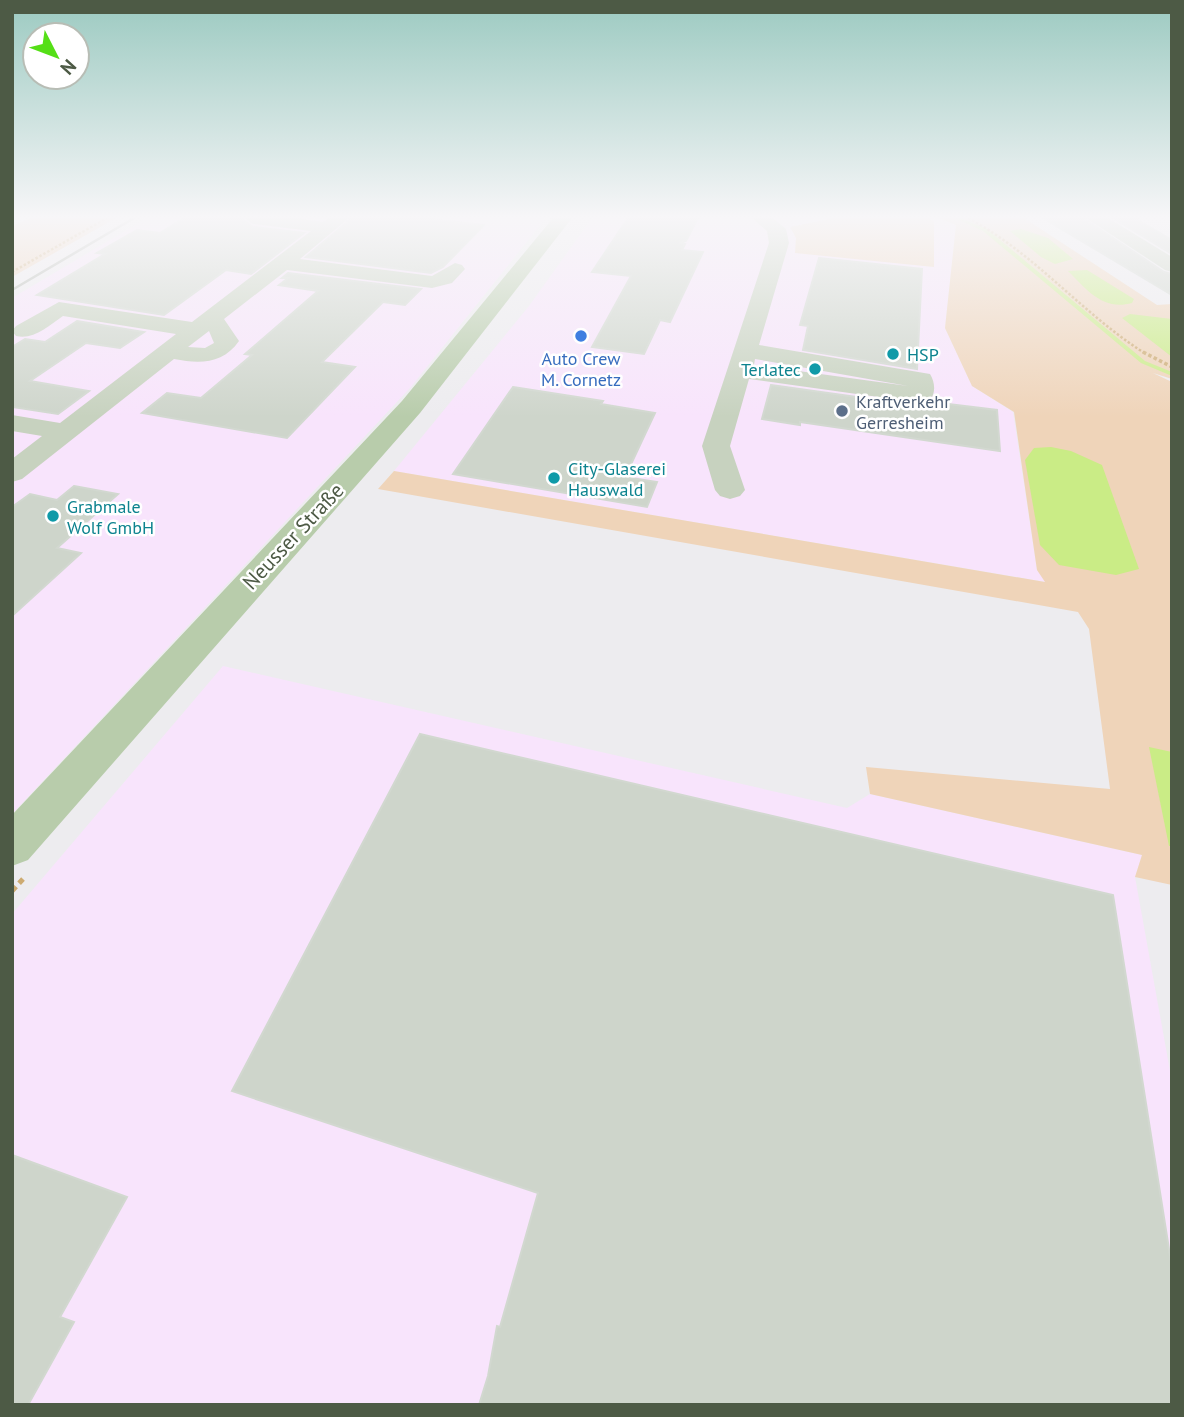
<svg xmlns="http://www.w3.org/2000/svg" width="1184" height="1417" viewBox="0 0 1184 1417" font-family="'PT Sans',sans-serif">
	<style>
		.commercial { fill: #f8e4fc }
		.green { fill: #efd4b9 }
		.water { fill: #caec86 }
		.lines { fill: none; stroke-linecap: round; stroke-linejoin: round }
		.stream { fill: #caec86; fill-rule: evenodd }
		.building { fill: #ced5cb; stroke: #d2d8d0; stroke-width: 2 }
		.path-far2 { stroke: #cdab71; stroke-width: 2.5; stroke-dasharray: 2.5 2; stroke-linecap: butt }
		.path-far1 { stroke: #cdab71; stroke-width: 3.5; stroke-dasharray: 3.5 2.5; stroke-linecap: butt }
		.path { stroke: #cdab71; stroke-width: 5; stroke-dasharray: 6 4.5; stroke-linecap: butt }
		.minor { fill: #c7d2bf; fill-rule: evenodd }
		.major { fill: #b8ccab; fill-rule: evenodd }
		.rail { stroke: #b1b7ae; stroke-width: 2.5 }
		.shop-dot { fill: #3f7fe0; stroke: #fff; stroke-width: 2.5 }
		.culture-dot { fill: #0f9aa8; stroke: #fff; stroke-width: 2.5 }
		.service-dot { fill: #5c6f8a; stroke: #fff; stroke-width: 2.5 }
		.labels { text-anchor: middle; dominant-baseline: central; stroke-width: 5; stroke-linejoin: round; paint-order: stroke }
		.far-culture-label { font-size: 18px; fill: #0d838f; stroke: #fff; text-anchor: start }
		.far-shop-label { font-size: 18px; fill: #366cbe; stroke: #fff }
		.far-service-label { font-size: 18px; fill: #4e5e75; stroke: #fff; text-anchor: start }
		.street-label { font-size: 21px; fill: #4d5a45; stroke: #fff }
	</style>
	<rect width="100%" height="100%" fill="#edecef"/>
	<g class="commercial">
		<path d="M147,218H546L410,388L12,814V298Z"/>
		<path d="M592,218H939L956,225L945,328L972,386L1013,412L1037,570L1046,582L394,471L529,306Z"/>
		<path d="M223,666L847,808L870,794L1142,855L1135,877L1172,1082V1405H12V914Z"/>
	</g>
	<g class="green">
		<path d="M31,218H116L12,277V226Z"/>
		<path d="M834,218H928L934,221V267L795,253L796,238L790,227Z"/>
		<path d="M939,218H1024L1157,305L1172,304V379L1153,373L1172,382V885L1135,877L1142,855L870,794L866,767L1110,789L1089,629L1078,612L378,489L394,471L1045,582L1037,570L1014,412L972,386L945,328L956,225Z"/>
	</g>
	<g class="water">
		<path d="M1021,229L1048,238L1073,259L1055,264L1041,257L1010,231Z"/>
		<path d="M1087,270L1134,299L1132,303C1103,311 1087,290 1068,271Z"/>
		<path d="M1130,314L1172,319V357L1122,318Z"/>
		<path d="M1051,447L1071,451L1102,465L1139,569L1116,575L1059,565L1040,545L1025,460L1034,448Z"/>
		<path d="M1149,747L1172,752V846H1169Z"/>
	</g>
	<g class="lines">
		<path class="stream" d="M955,218H961L987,229L1145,361L1172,372V376L1141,363L983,231Z"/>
	</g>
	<g class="building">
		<path d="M184,218H241L253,227L304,233L251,274L226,270L164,315L37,295L105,254L97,253L137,230L160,233Z"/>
		<path d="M352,218L431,219L484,225L443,267L431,273L306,257Z"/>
		<path d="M628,218H698L686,241L679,243L685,244L682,250L703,252L670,322L660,320L644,354L592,347L631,276L592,272Z"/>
		<path d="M1043,218H1083L1164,272L1172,274V295Z"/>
		<path d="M1113,218H1134L1172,240V254Z"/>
		<path d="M819,258L922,269L917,369L803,350L808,326L800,325Z"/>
		<path d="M288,273L421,289L405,305L383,302L322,362L355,367L287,438L142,413L167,393L201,398L252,355L245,354L318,291L279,285L288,278H282Z"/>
		<path d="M77,321L144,332L120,348L86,343L30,381L89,391L58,414L12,407V347L25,339L45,342Z"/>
		<path d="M771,385L921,406L932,402L997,410L1000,451L800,422V425L762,419Z"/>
		<path d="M513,387L603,401L601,404L655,413L625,477L657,482L647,507L453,474Z"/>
		<path d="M74,486L118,494L57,548L81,553L12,616V507L30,494L57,500Z"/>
		<path d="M420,734L1113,895L1172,1268V1405H479L488,1376L497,1326L500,1327L538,1193L232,1091Z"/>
		<path d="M12,1155L127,1197L60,1317L74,1322L28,1405H12Z"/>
	</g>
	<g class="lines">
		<g class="path-far2">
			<path d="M968,218C1036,254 1082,314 1146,354"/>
			<path d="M12,272L107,218"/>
		</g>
		<path class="path-far1" d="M1143,352L1172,367"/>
		<path class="path" d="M12,891L23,879"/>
		<g class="minor">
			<path d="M244,218H297L323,222L328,218H349L300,259L432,276L455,263L462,265L465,269L452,283L432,288L287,270L224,319L239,341C223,364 200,364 174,359L22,479L12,482V459L42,436L12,431V415L60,423L176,334L63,316C48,326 34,340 16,336L12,331L16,326L59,302L192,322L311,231L253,224ZM209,331L214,343L205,348L188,347Z"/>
			<path d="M752,218H773L786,229L789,243L759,345L930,374C935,382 936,393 930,400L921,403L749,379L730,446L745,490L740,496L730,499L720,496L715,490L702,446L769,243L767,231ZM755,359L908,386L754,365Z"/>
			<path d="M1086,218H1108L1172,257V272L1165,270Z"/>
		</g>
		<path class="major" d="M553,218H572L420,413L28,860L12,866V815L402,401Z"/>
		<path class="rail" d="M12,290L134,218"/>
	</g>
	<linearGradient id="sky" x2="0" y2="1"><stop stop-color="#9ccac1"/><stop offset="0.52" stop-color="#f7f6f8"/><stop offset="1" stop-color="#f7f6f8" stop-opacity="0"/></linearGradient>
	<rect width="1184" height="417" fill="url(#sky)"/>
	<circle class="shop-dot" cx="581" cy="336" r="7"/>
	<g class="culture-dot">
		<circle cx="893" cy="354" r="7"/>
		<circle cx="815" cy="369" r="7"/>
		<circle cx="554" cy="478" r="7"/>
		<circle cx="53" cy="516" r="7"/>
	</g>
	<circle class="service-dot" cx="842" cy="411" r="7"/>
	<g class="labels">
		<g class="far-culture-label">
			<text x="907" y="354">HSP</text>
			<text x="801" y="369" text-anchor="end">Terlatec</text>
			<text x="568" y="468">City-Glaserei<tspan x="568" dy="21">Hauswald</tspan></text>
			<text x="67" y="506">Grabmale<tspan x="67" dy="21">Wolf GmbH</tspan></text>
		</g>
		<g class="far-shop-label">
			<text x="581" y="358">Auto Crew<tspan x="581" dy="21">M. Cornetz</tspan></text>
		</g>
		<g class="far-service-label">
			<text x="856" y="401">Kraftverkehr<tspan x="856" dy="21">Gerresheim</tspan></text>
		</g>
		<g class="street-label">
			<text transform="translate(293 536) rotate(-47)">Neusser Straße</text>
		</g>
	</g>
	<rect width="1184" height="1417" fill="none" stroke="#4d5a45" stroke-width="28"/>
	<g transform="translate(56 56) rotate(132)"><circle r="33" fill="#ffffff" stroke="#b8bdb5" stroke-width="2"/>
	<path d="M0-5L12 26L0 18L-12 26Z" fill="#55df17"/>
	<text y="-10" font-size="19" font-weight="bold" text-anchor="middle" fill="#4d5a45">N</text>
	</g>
</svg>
